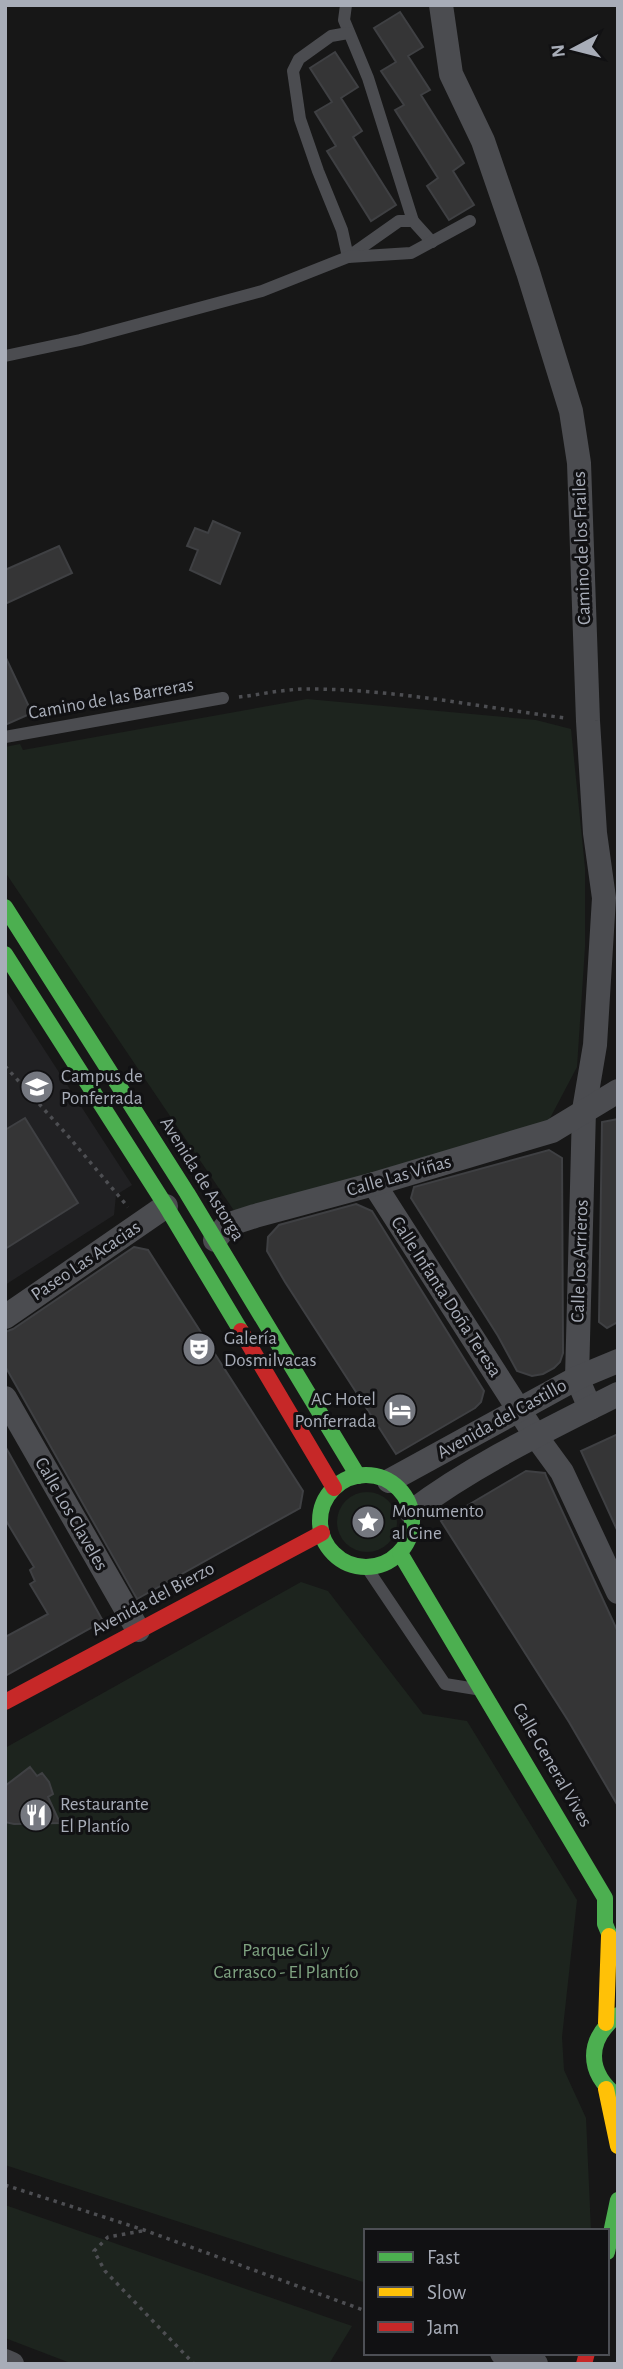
<svg xmlns="http://www.w3.org/2000/svg" width="623" height="2369" viewBox="0 0 623 2369" font-family="'Alegreya Sans',sans-serif">
	<style>
		.built { fill: #212123 }
		.green { fill: #1d241e }
		.building { fill: #353536; stroke: #3f4043; stroke-width: 2 }
		.lines { fill: none; stroke-linecap: round; stroke-linejoin: round }
		.path { stroke: #4d4e52; stroke-width: 3.5; stroke-dasharray: 3.5 5; stroke-linecap: butt }
		.lane { stroke: #4b4c50; stroke-width: 12 }
		.street { stroke: #4b4c50; stroke-width: 24 }
		.fast { stroke: #4caf50; stroke-width: 16 }
		.slow { stroke: #ffc107; stroke-width: 16 }
		.jam { stroke: #c62828; stroke-width: 16 }
		.labels { text-anchor: middle; dominant-baseline: central; stroke-width: 6; stroke-linejoin: round; paint-order: stroke }
		.street-label { font-size: 19px; fill: #a8adb8; stroke: #111113 }
		.poi-label { font-size: 19px; fill: #a8adb8; stroke: #111113; text-anchor: start }
		.park-label { font-size: 19px; fill: #7fa381; stroke: #111113 }
	</style>
	<rect width="100%" height="100%" fill="#171717"/>
	<path class="built" d="M5,989L132,1185L116,1195L114,1215L5,1285Z"/>
	<g class="green">
		<path d="M307,699L536,720L571,729L585,868V947L577,1067L548,1122L237,1215L5,872V747L20,744L23,750Z"/>
		<circle cx="367" cy="1522" r="30"/>
		<path d="M301,1582L328,1591L423,1714L467,1721L577,1900L562,2037L564,2070L586,2118L591,2231H366V2283L5,2165V1748Z"/>
		<path d="M5,2205L352,2326L329,2364H73L5,2338Z"/>
	</g>
	<g class="building">
		<path d="M400,12L423,47L408,56L430,90L421,95L464,163L453,171L474,205L449,220L427,186L438,178L395,110L404,105L381,71L396,62L374,28Z"/>
		<path d="M335,52L358,87L341,98L362,131L353,137L396,205L371,221L327,151L336,146L315,112L332,102L310,68Z"/>
		<path d="M213,521L240,533L220,584L190,570L198,550L187,546L195,528L208,533Z"/>
		<path d="M59,546L72,573L5,604V570Z"/>
		<path d="M5,656L32,713L5,725Z"/>
		<path d="M25,1118L78,1203L5,1249V1130Z"/>
		<path d="M618,1119V1322L607,1328L599,1322L602,1122Z"/>
		<path d="M549,1150L562,1158L563,1353L560,1362L554,1368L543,1374L532,1376L517,1371L498,1336L411,1198L414,1187Z"/>
		<path d="M356,1204L372,1211L484,1391L481,1402L475,1408L396,1454L285,1282L267,1251L268,1237L279,1225Z"/>
		<path d="M134,1247L148,1250L303,1491L300,1508L137,1599L5,1366V1332L13,1329Z"/>
		<path d="M618,1434V1532L581,1451Z"/>
		<path d="M5,1446L103,1621L5,1676V1637L48,1614L30,1584L35,1581L30,1570L34,1567L5,1519Z"/>
		<path d="M526,1471L545,1473L546,1476L618,1632V1806L569,1722L441,1521Z"/>
		<path d="M30,1767L37,1776L42,1773L49,1782L53,1794L48,1797L60,1823L14,1824L5,1822V1786Z"/>
	</g>
	<g class="lines">
		<g class="path">
			<path d="M239,697C264,694 290,688 314,689C398,690 482,707 565,718"/>
			<path d="M5,1066L68,1136L128,1207"/>
			<path d="M5,2185L144,2230L366,2311"/>
			<path d="M142,2231L108,2237L94,2251L105,2271L194,2364"/>
		</g>
		<g class="lane">
			<path d="M346,5L344,20L368,78L413,221"/>
			<path d="M348,33L331,36L299,59L293,71L300,119L318,171L342,230L348,257L399,221H413L432,242"/>
			<path d="M5,356L80,340L262,291L348,257L411,253L470,221"/>
			<path d="M5,737L223,698"/>
			<path d="M367,1568L445,1684L476,1689"/>
		</g>
		<g class="street">
			<path d="M441,5L451,74L483,141L528,272L571,411L579,463L588,721L595,833L604,898L595,1045L584,1110L577,1378L590,1408"/>
			<path d="M374,1184L535,1435L562,1472L618,1592"/>
			<path d="M215,1240L227,1225L255,1216L374,1184L552,1131L618,1091"/>
			<path d="M5,1317L166,1206"/>
			<path d="M5,1398L138,1630"/>
			<path d="M389,1481L577,1378L618,1361"/>
			<path d="M411,1512C475,1464 547,1430 618,1394"/>
			<path d="M502,2353L536,2364"/>
			<path d="M5,2361L12,2364"/>
		</g>
		<g class="fast">
			<path d="M5,907L187,1193L358,1476"/>
			<path d="M5,954L166,1206L241,1331"/>
			<circle cx="366" cy="1521" r="46"/>
			<path d="M400,1553L605,1898V1924L618,1955"/>
			<path d="M618,2015C586,2040 586,2072 618,2097"/>
			<path d="M607,2252L618,2200"/>
		</g>
		<g class="slow">
			<path d="M606,2023L609,1936"/>
			<path d="M606,2089L618,2146"/>
		</g>
		<g class="jam">
			<path d="M241,1331L334,1488"/>
			<path d="M5,1702L322,1533"/>
			<path d="M584,2364L587,2353"/>
		</g>
	</g>
	<defs>
		<symbol id="university-disc" viewBox="-11 -11 22 22"><circle r="9.5" fill="#757880" stroke="#111113"/><path d="M0-5L7-2L0 1L-7-2ZM-4 1L0 2.5L4 1V4Q0 6-4 4Z" fill="#fff"/></symbol>
		<symbol id="theatre-disc" viewBox="-11 -11 22 22"><circle r="9.5" fill="#757880" stroke="#111113"/><path d="M-5-5.5Q0-4 5-5.5V0Q5 5 0 6Q-5 5-5 0ZM-3.3-2.5H-1v1.5H-3.3ZM1-2.5H3.3v1.5H1ZM-2.8 1Q0 5.5 2.8 1Z" fill="#fff"/></symbol>
		<symbol id="hotel-disc" viewBox="-11 -11 22 22"><circle r="9.5" fill="#757880" stroke="#111113"/><path d="M-6-4.5h1.5V1H6V5H4.5V3h-9V5H-6ZM-4 0a1.8 1.8 0 1 1 3.6 0ZM.5 0V-2.5h3Q6-2.5 6 0Z" fill="#fff"/></symbol>
		<symbol id="sight-disc" viewBox="-11 -11 22 22"><circle r="9.5" fill="#757880" stroke="#111113"/><path d="M0-6L1.8-2.2L6-1.7L2.9 1.2L3.7 5.4L0 3.3L-3.7 5.4L-2.9 1.2L-6-1.7L-1.8-2.2Z" fill="#fff"/></symbol>
		<symbol id="restaurant-disc" viewBox="-11 -11 22 22"><circle r="9.5" fill="#757880" stroke="#111113"/><path d="M-5-6h1v4h1v-4h1v4h1v-4h1v5L-1.5 .5V6h-2V.5L-5-1ZM5-6V6H3V1.5H1.5Q1.5-4 5-6Z" fill="#fff"/></symbol>
	</defs>
	<g fill-rule="evenodd">
		<use href="#university-disc" x="18" y="1068" width="38" height="38"/>
		<use href="#theatre-disc" x="180" y="1330" width="38" height="38"/>
		<use href="#hotel-disc" x="381" y="1391" width="38" height="38"/>
		<use href="#sight-disc" x="349" y="1503" width="38" height="38"/>
		<use href="#restaurant-disc" x="17" y="1796" width="38" height="38"/>
	</g>
	<g class="labels">
		<g class="street-label">
			<text transform="translate(582 548) rotate(-92)">Camino de los Frailes</text>
			<text transform="translate(111 699) rotate(-10)">Camino de las Barreras</text>
			<text transform="translate(399 1176) rotate(-16)">Calle Las Viñas</text>
			<text transform="translate(202 1179) rotate(58)">Avenida de Astorga</text>
			<text transform="translate(86 1261) rotate(-34)">Paseo Las Acacias</text>
			<text transform="translate(580 1261) rotate(-88)">Calle los Arrieros</text>
			<text transform="translate(446 1297) rotate(57)">Calle Infanta Doña Teresa</text>
			<text transform="translate(502 1419) rotate(-29)">Avenida del Castillo</text>
			<text transform="translate(71 1514) rotate(60)">Calle Los Claveles</text>
			<text transform="translate(153 1599) rotate(-28)">Avenida del Bierzo</text>
			<text transform="translate(552 1765) rotate(60)">Calle General Vives</text>
		</g>
		<g class="poi-label">
			<text x="61" y="1076">Campus de<tspan x="61" dy="22">Ponferrada</tspan></text>
			<text x="224" y="1338">Galería<tspan x="224" dy="22">Dosmilvacas</tspan></text>
			<text x="376" y="1399" text-anchor="end">AC Hotel<tspan x="376" dy="22">Ponferrada</tspan></text>
			<text x="392" y="1511">Monumento<tspan x="392" dy="22">al Cine</tspan></text>
			<text x="60" y="1804">Restaurante<tspan x="60" dy="22">El Plantío</tspan></text>
		</g>
		<g class="park-label">
			<text x="286" y="1950">Parque Gil y<tspan x="286" dy="22">Carrasco - El Plantío</tspan></text>
		</g>
	</g>
	<rect width="623" height="2369" fill="none" stroke="#a8adb8" stroke-width="14"/>
	<rect x="364" y="2229" width="245" height="126" fill="#111113" stroke="#4d4f55" stroke-width="2"/>
	<rect x="378" y="2252" width="35" height="10" fill="#4caf50" stroke="#4d4f55" stroke-width="2"/>
	<text x="427" y="2264" font-size="21" fill="#a8adb8">Fast</text>
	<rect x="378" y="2287" width="35" height="10" fill="#ffc107" stroke="#4d4f55" stroke-width="2"/>
	<text x="427" y="2299" font-size="21" fill="#a8adb8">Slow</text>
	<rect x="378" y="2322" width="35" height="10" fill="#c62828" stroke="#4d4f55" stroke-width="2"/>
	<text x="427" y="2334" font-size="21" fill="#a8adb8">Jam</text>
	<g transform="translate(574 49) rotate(263)" stroke="#111113" stroke-width="5" paint-order="stroke">
	<path d="M0-5L12 26L0 18L-12 26Z" fill="#a8adb8"/>
	<text y="-10" font-size="19" font-weight="bold" text-anchor="middle" fill="#a8adb8">N</text>
	</g>
</svg>
